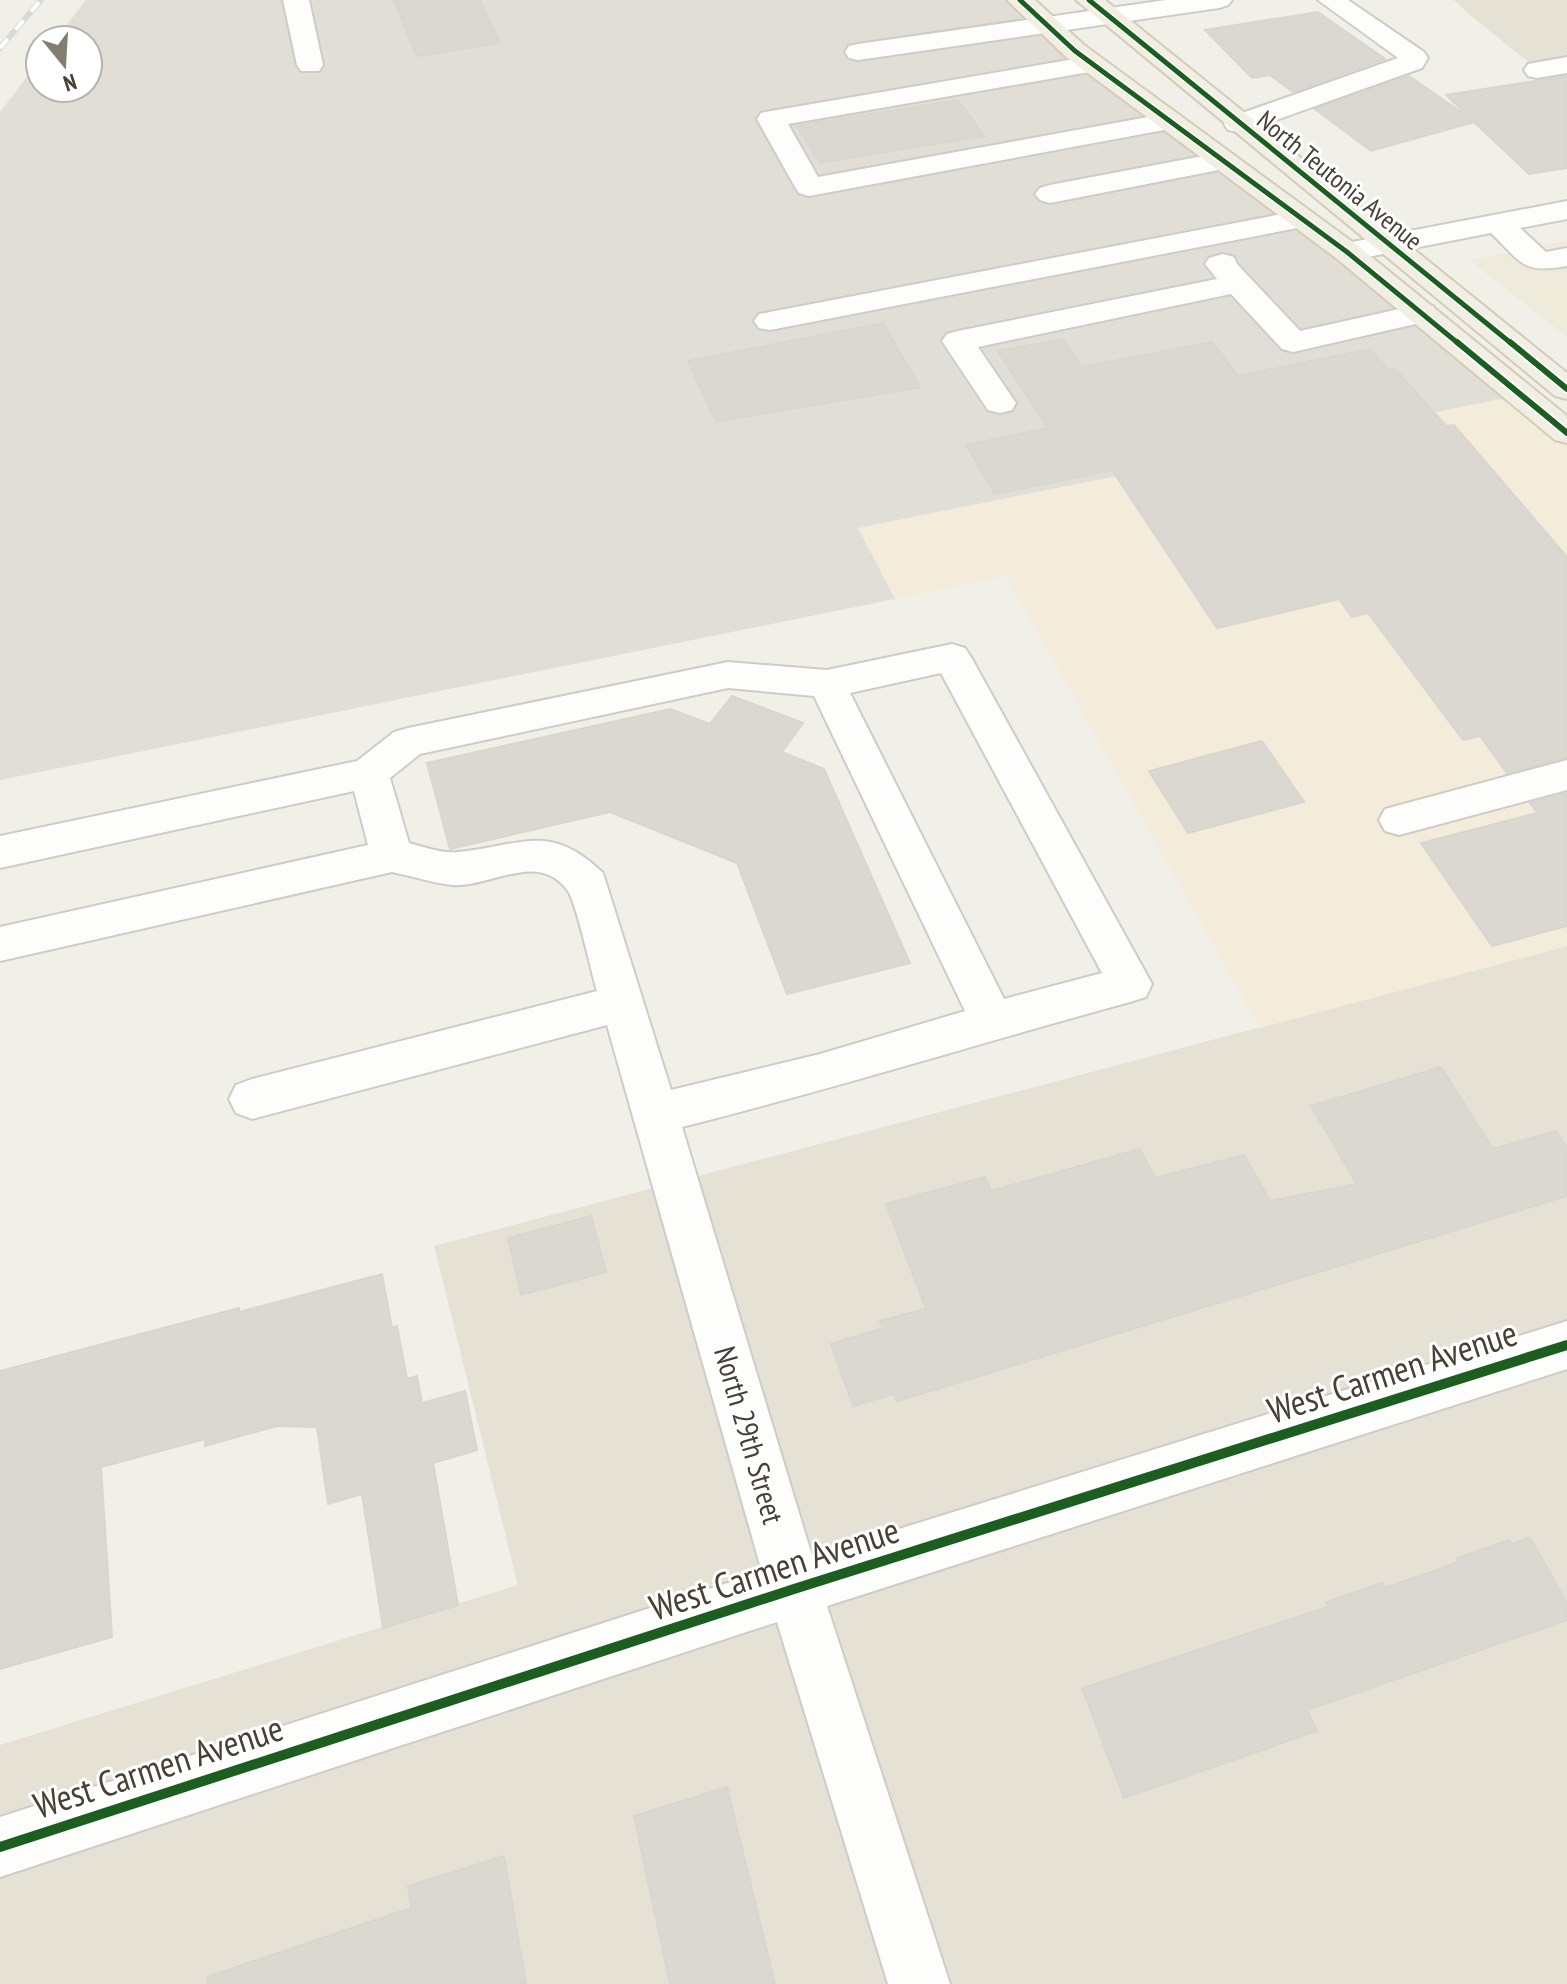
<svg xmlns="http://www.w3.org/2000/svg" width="1567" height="1984" viewBox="0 0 1567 1984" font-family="'PT Sans Narrow',sans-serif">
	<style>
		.residential { fill: #e5e1d5 }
		.commercial { fill: #f4ecda }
		.industrial { fill: #e0ded6 }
		.education { fill: #efebda }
		.building { fill: #dad8d1; stroke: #d8d6ce; stroke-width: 2 }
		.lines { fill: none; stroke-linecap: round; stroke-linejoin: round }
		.minor-casing { stroke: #ceccc6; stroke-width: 4 }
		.major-casing { stroke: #d3cdb5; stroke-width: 4 }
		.minor { fill: #fdfdfc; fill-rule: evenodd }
		.major { fill: #f1eee3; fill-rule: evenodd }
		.rail-casing { stroke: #d9d9d8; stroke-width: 6 }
		.rail { stroke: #fff; stroke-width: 4; stroke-dasharray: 12; stroke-linecap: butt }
		.cycleway-far2-casing { stroke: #fff; stroke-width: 8 }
		.cycleway-far1-casing { stroke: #fff; stroke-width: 10 }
		.cycleway-casing { stroke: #fff; stroke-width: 15 }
		.cycleway-far2 { stroke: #1b5e20; stroke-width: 5 }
		.cycleway-far1 { stroke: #1b5e20; stroke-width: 6 }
		.cycleway { stroke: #1b5e20; stroke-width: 10 }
		.labels { text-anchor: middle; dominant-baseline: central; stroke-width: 6; stroke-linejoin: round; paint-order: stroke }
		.far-street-label { font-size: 26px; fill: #474134; stroke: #fff }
		.street-label { font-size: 30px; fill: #474134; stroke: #fff }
		.near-street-label { font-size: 36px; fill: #474134; stroke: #fff }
	</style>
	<rect width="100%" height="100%" fill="#f0efe8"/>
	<g class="residential">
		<path d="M1454,0H1567V93L1470,15Z"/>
		<path d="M1567,946V1984H0V1745L518,1585L434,1246Z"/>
	</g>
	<path class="commercial" d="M1521,395L1567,433V946L1260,1028L1006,576L895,599L857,528Z"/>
	<path class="industrial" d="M86,0H1020L1521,395L858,528L895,599L0,780V112L40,60V88H88V40H55Z"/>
	<path class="education" d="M1567,241V337L1469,260Z"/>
	<g class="building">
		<path d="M394,0H480L500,43L417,56Z"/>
		<path d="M1318,12L1385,59L1293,92L1270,75L1252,78L1205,30Z"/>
		<path d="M1409,76L1470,118L1446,95L1567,76V168L1529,174L1474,122L1371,151L1315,109Z"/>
		<path d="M958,100L984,136L820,163L797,126Z"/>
		<path d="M883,323L920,387L716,422L688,361Z"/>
		<path d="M1063,339L1082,367L1212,342L1238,376L1370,349L1388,370L1395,369L1446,426L1454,425L1567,557V757L1507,773L1480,736L1463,740L1368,613L1352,617L1339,599L1217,628L1112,470L995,494L966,445L1048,428L998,351Z"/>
		<path d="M732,696L803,723L782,752L824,769L910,963L787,994L737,863L610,812L450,849L427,763L670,709L710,724Z"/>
		<path d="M1262,741L1304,802L1188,833L1149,771Z"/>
		<path d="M1567,793V926L1492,946L1421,843L1537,813L1530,803Z"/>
		<path d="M1441,1067L1493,1149L1556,1131L1567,1148V1196L940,1388L897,1401L894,1394L853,1406L831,1344L883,1328L880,1321L926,1309L886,1204L985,1177L991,1191L1140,1149L1155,1178L1244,1155L1270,1201L1357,1184L1311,1106Z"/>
		<path d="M591,1216L606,1272L521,1295L508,1238Z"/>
		<path d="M382,1274L392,1328L397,1326L407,1379L417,1376L422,1403L465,1391L477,1450L433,1463L458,1605L383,1628L362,1494L328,1504L317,1427L277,1426L205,1446V1439L101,1467L112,1637L0,1669V1371L239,1308V1312Z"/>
		<path d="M1530,1538L1567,1603V1620L1307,1710L1317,1731L1124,1798L1082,1688L1328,1607L1326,1602L1382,1583L1385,1588L1459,1562L1457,1558L1509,1540L1512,1544Z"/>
		<path d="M727,1787L775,1984H670L634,1816Z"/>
		<path d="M504,1856L526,1984H208L207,1977L411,1908L408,1886Z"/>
	</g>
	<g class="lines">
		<defs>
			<g id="minor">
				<path d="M283,0H309L323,65L319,71H301L297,65Z"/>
				<path d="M1166,0H1232L1228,5L1219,8L858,60L849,58L845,52L849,46L858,44Z"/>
				<path d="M1318,0H1348L1424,52L1428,58L1422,68L1248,130L1238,132L1228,130L1224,124L1228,118L1398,58Z"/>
				<path d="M1092,56L1101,58L1105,64L1101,70L788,124L818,177L1170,113L1180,115L1184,121L1180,127L809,196L799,193L795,187L757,119L761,113L771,111Z"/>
				<path d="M1567,57V73L1537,78L1528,76L1524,70L1528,64Z"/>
				<path d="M1224,152L1234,155L1238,161L1234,167L1050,203L1040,200L1035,194L1040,188L1050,185Z"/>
				<path d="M1567,201V219L1520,228L1546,252L1567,248V266C1522,274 1522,263 1491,233L1347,261L1336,258L1332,252L1336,246L1347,243Z"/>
				<path d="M1303,210L1313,213L1318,219L1313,225L770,330L759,328L754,321L759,314L770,312Z"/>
				<path d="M1223,254L1234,257L1237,264L1300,331L1422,304L1433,306L1438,313L1433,320L1293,352L1282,349L1231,294L978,347L1016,403L1012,410L1000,413L988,410L942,341L947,334L958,331L1217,279L1205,264L1209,258Z"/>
				<path d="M952,644L965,648L971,657L1152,984L1146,997L1130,1002C980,1043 833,1089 682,1127L812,1556L1567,1321V1369L827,1606L950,1984H888L777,1622L0,1877V1817L762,1572L607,1025L252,1119L236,1113L229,1099L236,1085L252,1079L597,991C591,971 577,905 568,891C538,849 491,888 452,885C432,883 412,876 392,872L0,961V927L368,845L354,791L0,868V836L357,761L394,732L408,728L728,662L827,670ZM941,673L1102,973L1004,999L850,693ZM728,688L814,696L965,1011L820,1054L671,1090L603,873C549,821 521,846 458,852C443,854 424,847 409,843L390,778L420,754Z"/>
				<path d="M1567,760V790L1399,835L1385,831L1379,820L1385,809Z"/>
			</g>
			<g id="major">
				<path d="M1007,0H1035L1084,45L1358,246L1567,416V443L1555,440L1336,258L1066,57Z"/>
				<path d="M1076,0H1105L1567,373V399L1555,396Z"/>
			</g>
		</defs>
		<use href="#minor" class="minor-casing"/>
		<use href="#major" class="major-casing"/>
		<use href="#minor" class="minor"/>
		<use href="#major" class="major"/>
		<defs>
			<path id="rail" d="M0,48L41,0"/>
		</defs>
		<use href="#rail" class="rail-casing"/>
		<use href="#rail" class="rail"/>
		<defs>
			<g id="cycleway-far2">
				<path d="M1020,0L1075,51L1347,252L1459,344"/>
				<path d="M1089,0L1512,344"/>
			</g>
			<g id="cycleway-far1">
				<path d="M1457,342L1567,433"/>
				<path d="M1510,342L1567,389"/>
			</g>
			<path id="cycleway" d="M0,1847L794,1589L1567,1345"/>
		</defs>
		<use href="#cycleway-far2" class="cycleway-far2-casing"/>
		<use href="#cycleway-far1" class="cycleway-far1-casing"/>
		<use href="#cycleway" class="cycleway-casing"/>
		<use href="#cycleway-far2" class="cycleway-far2"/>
		<use href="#cycleway-far1" class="cycleway-far1"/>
		<use href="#cycleway" class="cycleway"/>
	</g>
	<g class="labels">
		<g class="far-street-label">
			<text transform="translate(1340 180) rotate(39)">North Teutonia Avenue</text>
		</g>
		<g class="street-label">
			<text transform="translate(750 1435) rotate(74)">North 29th Street</text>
		</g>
		<g class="near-street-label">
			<text transform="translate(1392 1371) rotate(-18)">West Carmen Avenue</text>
			<text transform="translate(774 1568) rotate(-18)">West Carmen Avenue</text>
			<text transform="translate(158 1766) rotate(-18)">West Carmen Avenue</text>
		</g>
	</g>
	<g transform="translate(64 64) rotate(162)"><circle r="38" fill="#ffffff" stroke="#b5b3ae" stroke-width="2"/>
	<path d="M0-6L14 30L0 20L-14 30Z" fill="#827e73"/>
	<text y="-12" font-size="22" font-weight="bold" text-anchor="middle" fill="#474134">N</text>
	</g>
</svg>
